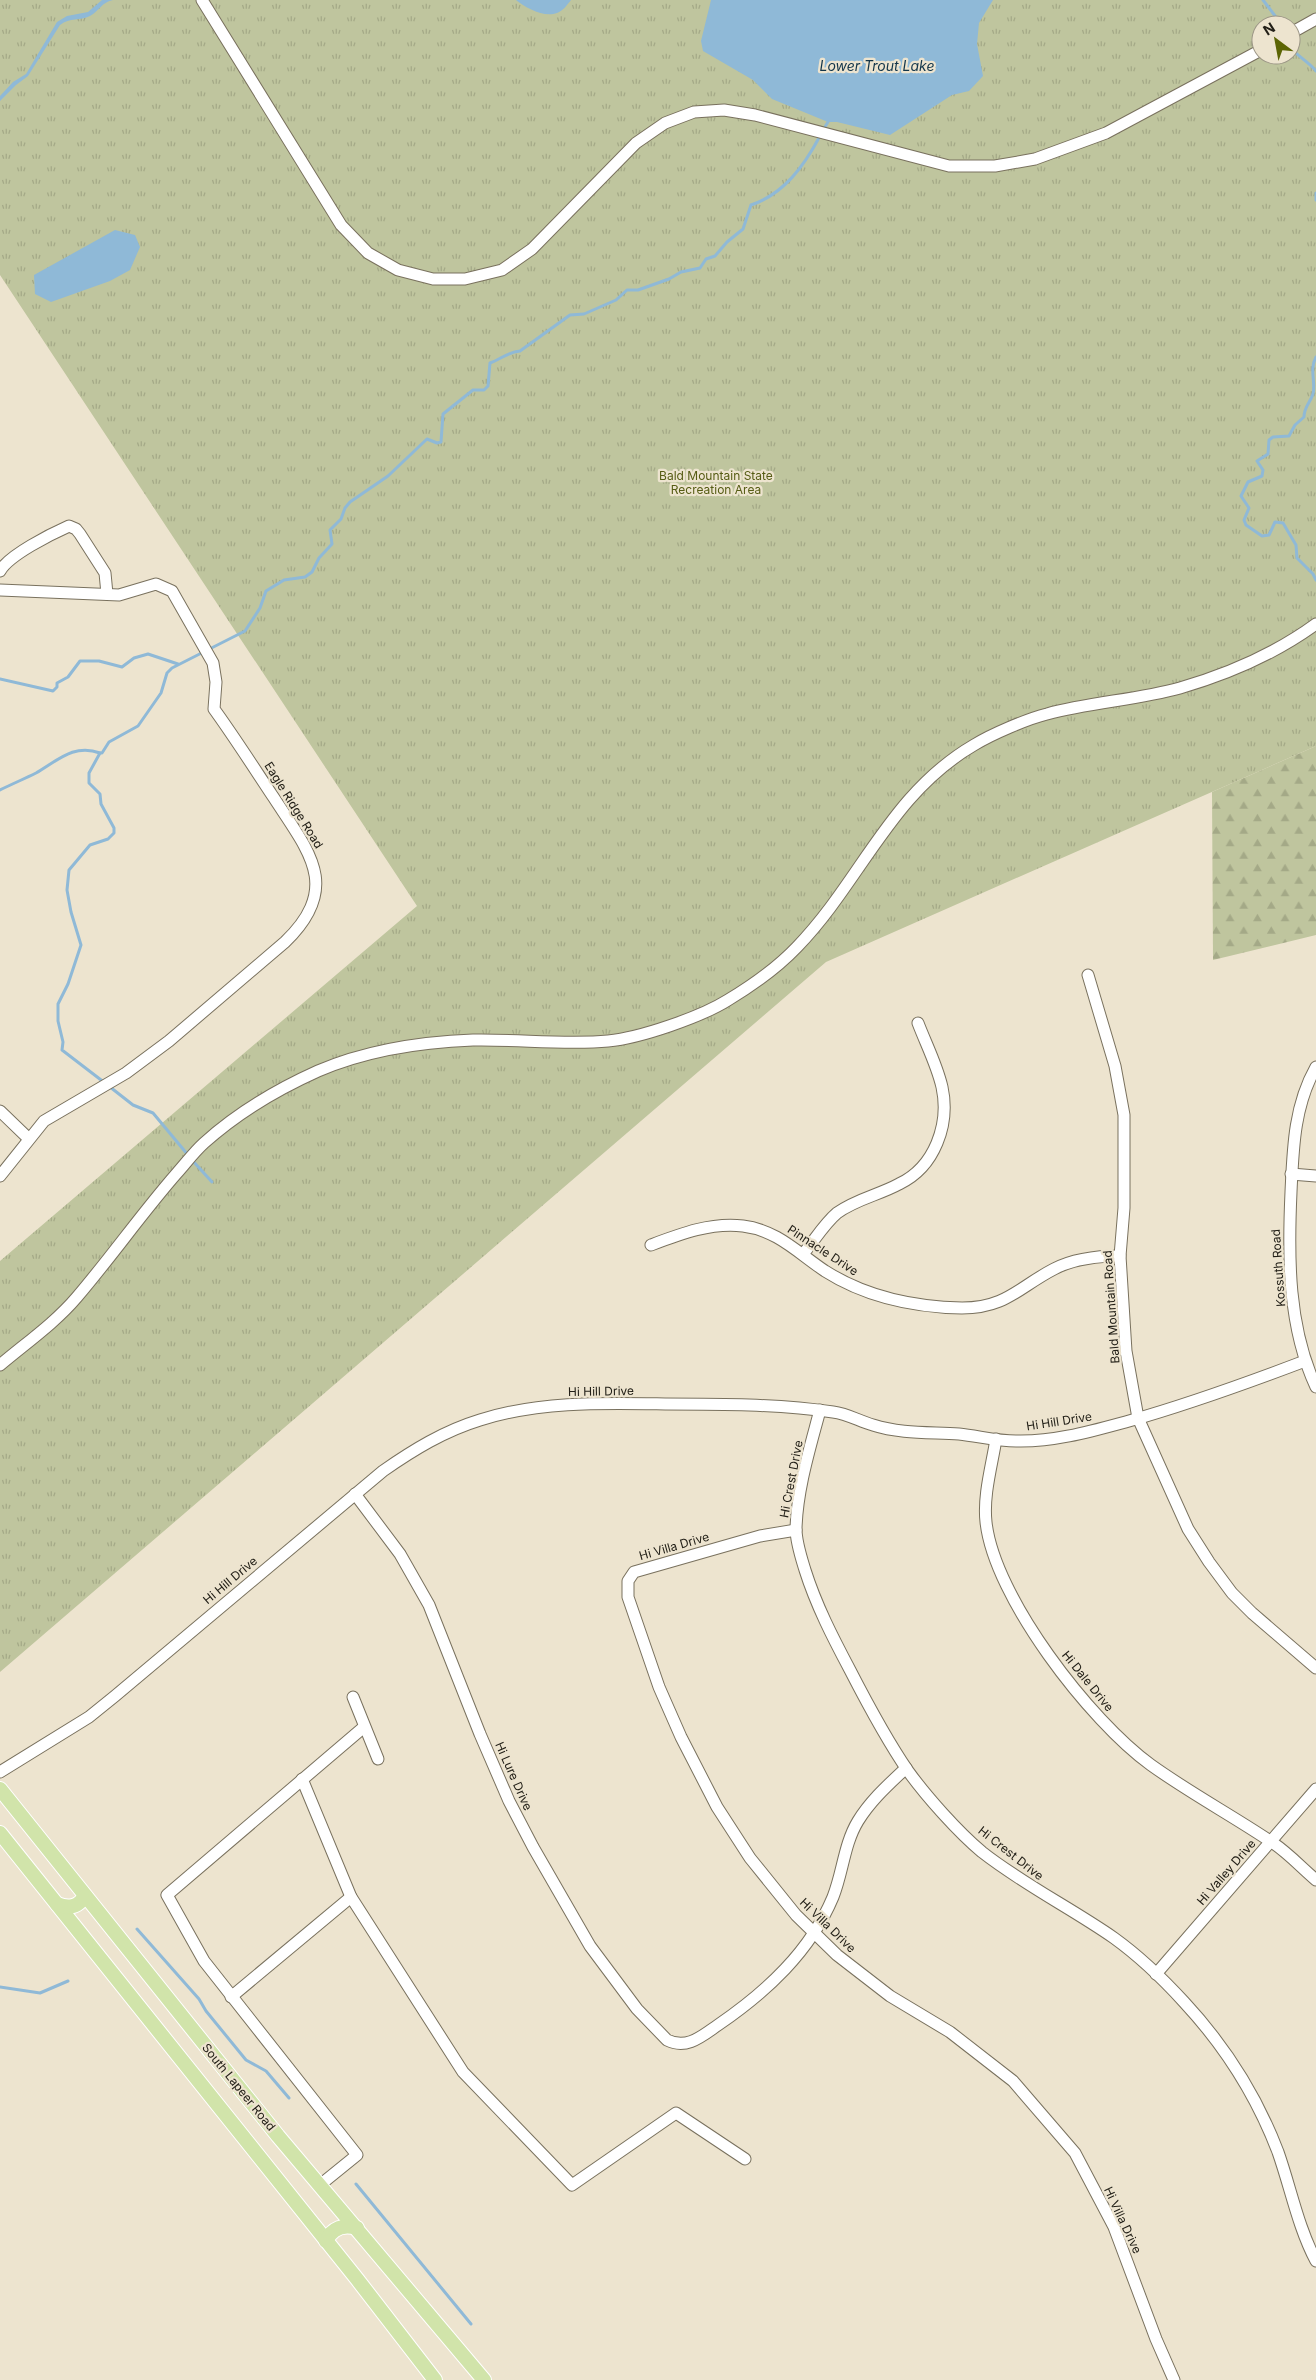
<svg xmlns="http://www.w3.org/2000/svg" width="1316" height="2380" viewBox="0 0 1316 2380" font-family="Inter,sans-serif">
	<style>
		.forest { fill: url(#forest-firs) }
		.park { fill: url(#park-tufts); fill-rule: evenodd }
		.water { fill: #8fb9d7 }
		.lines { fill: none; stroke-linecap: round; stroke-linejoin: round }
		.stream { stroke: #8fb9d7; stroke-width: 3 }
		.minor-casing { stroke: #79715e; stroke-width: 13 }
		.major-casing { stroke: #fff; stroke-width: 16 }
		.minor { stroke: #fff; stroke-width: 11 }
		.major { stroke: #d1e4aa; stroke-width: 14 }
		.labels { text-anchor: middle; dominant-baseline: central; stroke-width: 4.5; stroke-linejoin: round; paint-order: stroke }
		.park-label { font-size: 12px; fill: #565c14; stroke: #ede4cf }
		.street-label { font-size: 12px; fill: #232018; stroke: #ede4cf }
		.water-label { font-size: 14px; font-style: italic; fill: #12354a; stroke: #ede4cf }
	</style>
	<defs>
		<pattern id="forest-firs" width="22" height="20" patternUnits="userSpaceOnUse" patternTransform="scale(1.25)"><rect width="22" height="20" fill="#bfc59e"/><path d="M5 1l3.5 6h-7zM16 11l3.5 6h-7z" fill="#a4a987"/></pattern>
		<pattern id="park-tufts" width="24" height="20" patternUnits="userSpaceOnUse" patternTransform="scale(1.25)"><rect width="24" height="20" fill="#bfc59e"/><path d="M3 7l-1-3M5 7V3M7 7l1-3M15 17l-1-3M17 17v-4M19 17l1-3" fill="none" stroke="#a4a987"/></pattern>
	</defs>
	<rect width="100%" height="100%" fill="#ede4cf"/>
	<path class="forest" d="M1316,746V935L1213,960L1212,792Z"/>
	<path class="park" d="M0,0H1316V746L826,962L0,1672V1261L417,906L0,275ZM1261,25H1291V55H1261Z"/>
	<g class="water">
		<path d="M102,0H113C102,2 99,11 90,16C80,21 70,17 60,25L28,76L16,85L0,101V96L13,82L26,74L57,22L67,16L88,12Z"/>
		<path d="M516,0H571C567,5 563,11 557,13C544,18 526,8 516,0Z"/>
		<path d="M711,0H993L979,23L977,44L983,76L969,91L952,95L890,135L837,122H828L772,99L753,80L703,51L701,41Z"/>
		<path d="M115,230L135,235L140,247L130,270L110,281L51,302L35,294L34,275Z"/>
	</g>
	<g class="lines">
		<g class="stream">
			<path d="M1263,0L1282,25"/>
			<path d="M1291,47C1294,54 1309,62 1316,71"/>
			<path d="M823,130L828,122"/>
			<path d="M1316,193V200"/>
			<path d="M1316,357C1309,370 1316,382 1313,394C1310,403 1304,407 1304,417L1295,425L1289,436L1273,437L1269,440L1268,454L1257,461L1263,470L1262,476L1248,482L1241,496L1249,508L1244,520L1246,525L1262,536L1269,535L1275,522L1283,523L1296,545L1297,558L1313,574L1316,580"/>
			<path d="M0,679L53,691L57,687V683L68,677L80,661H99L122,667L134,658L148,654L178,664"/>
			<path d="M0,790C12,784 24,779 36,773C57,761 74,743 100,753"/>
			<path d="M105,1083L62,1050L63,1042L58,1021V1004L68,984L81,945L71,912L67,890L69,870L90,845L108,839L114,833V828L101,804L100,794L89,783V773L100,753H102L109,742L138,726L161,693L167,673L172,668L245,631L260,608L266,591L284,580L305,577L312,572L319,558L332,544L330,530L341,519L345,508L350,502L388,476L427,439L437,443L441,442L443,414L473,390H484L488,386L490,363C501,359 508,352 520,351L570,315L584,314L616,300L627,290H638L669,279L681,272L700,268L706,259L715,256L727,242L743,229L751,205C784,194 804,166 820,136"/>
			<path d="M110,1087L133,1105L153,1113L188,1155"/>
			<path d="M192,1160L212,1182"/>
			<path d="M137,1929L199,1999L206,2011L246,2060L266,2071L289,2098"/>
			<path d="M0,1987L40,1993L68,1981"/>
			<path d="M356,2184L471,2324"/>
		</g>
		<defs>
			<g id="minor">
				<path d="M202,0L341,225L368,253L398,270L433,279H465L502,270L532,249L636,143L665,123L694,112L724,110L755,115L949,166H995L1035,159L1106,133L1261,50"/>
				<path d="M1291,33L1316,19"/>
				<path d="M0,571C9,555 51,534 69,526L76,529L80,534L105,573L107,594"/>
				<path d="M0,590L119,595L156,584L172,591L213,663L216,682L214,709C235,738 254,768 274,798C309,852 342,887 285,942L169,1041L126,1073L44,1121L0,1176"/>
				<path d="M1088,975L1115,1066L1124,1115V1208L1120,1256L1126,1351L1138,1418L1188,1529L1209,1562L1232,1593L1252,1613L1316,1668"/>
				<path d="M1316,1067C1294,1106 1293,1148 1291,1192C1288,1258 1288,1327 1316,1387"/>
				<path d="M0,1111L28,1138"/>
				<path d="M1291,1174L1316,1176"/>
				<path d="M651,1245C680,1234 711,1222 743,1226C777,1230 798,1253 825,1271C866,1297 913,1307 962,1308C1006,1308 1019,1287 1054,1269C1075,1258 1098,1256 1120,1256"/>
				<path d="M803,1254C814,1241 824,1224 837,1213C856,1199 879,1195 899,1184C935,1167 950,1124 942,1087C937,1065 926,1044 918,1023"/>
				<path d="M0,1365C26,1343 55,1323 77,1297C112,1256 142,1213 177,1173C186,1163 194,1152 204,1143C236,1114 278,1089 318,1071C367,1050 420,1042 473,1040C517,1039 566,1045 608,1041C640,1038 701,1017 728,1000C753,985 777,968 797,947C861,881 890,794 974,745C992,734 1027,719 1047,714C1090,702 1137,700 1180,688C1228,674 1275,654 1316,624"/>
				<path d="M820,1410C810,1448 797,1489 796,1529C796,1542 801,1557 805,1570C816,1605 833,1638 850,1670C868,1705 886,1739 908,1771C926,1796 958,1832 982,1852C1024,1885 1071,1908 1114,1938C1139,1956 1163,1979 1184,2002C1224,2045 1257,2097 1278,2152C1291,2189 1298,2227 1316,2261"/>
				<path d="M996,1439C992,1465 983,1495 986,1522C994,1597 1090,1721 1151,1765C1190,1793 1233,1816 1273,1843C1288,1853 1302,1868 1316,1880"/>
				<path d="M355,1494L400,1554L429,1605L480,1734L509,1801L533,1847L590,1946L637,2009L667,2040C687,2050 702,2036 718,2025C766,1992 810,1952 833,1897C843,1872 844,1844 858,1821C871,1800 888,1785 906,1768"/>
				<path d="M796,1530L760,1536L634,1572L628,1581V1597L659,1687L681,1737L717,1807L750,1858L796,1915L837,1955L890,1996L950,2032L1013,2081L1075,2153L1114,2227L1156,2339L1174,2380"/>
				<path d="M353,1697L378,1759"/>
				<path d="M0,1772L89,1717L115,1696L383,1471C413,1450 444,1431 480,1420C540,1401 603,1403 665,1404C721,1404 777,1404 833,1412C848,1414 859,1421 873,1425C901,1434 931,1432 959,1434C978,1436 997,1441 1016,1441C1055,1442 1092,1431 1129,1421C1189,1404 1247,1383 1305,1361"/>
				<path d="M302,1779L351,1897L463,2072L572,2185L676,2113L745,2159"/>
				<path d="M1156,1974L1316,1789"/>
				<path d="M231,1997L351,1897"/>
				<path d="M320,2185L357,2155L204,1961L167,1895L364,1727"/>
			</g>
			<g id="major">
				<path d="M0,1789L278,2136L484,2380"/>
				<path d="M0,1833L357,2279L435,2380"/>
				<path d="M57,1904C69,1909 78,1907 85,1896"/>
				<path d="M326,2241C332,2228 344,2224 357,2228"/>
			</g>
		</defs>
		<use href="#minor" class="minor-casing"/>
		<use href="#major" class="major-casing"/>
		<use href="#minor" class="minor"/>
		<use href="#major" class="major"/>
	</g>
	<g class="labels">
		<g class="park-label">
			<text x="716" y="475">Bald Mountain State<tspan x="716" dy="14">Recreation Area</tspan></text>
		</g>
		<g class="street-label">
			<text transform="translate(294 805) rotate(58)">Eagle Ridge Road</text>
			<text transform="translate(823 1250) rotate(33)">Pinnacle Drive</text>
			<text transform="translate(1278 1268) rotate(-94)">Kossuth Road</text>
			<text transform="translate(1111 1307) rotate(-94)">Bald Mountain Road</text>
			<text transform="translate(601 1391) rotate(-1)">Hi Hill Drive</text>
			<text transform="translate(1059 1421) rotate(-9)">Hi Hill Drive</text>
			<text transform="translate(791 1479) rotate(-79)">Hi Crest Drive</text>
			<text transform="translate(674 1546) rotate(-16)">Hi Villa Drive</text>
			<text transform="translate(230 1580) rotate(-40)">Hi Hill Drive</text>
			<text transform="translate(1088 1681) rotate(51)">Hi Dale Drive</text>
			<text transform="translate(514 1776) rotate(66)">Hi Lure Drive</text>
			<text transform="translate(1011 1853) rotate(38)">Hi Crest Drive</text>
			<text transform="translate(1226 1872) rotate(-49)">Hi Valley Drive</text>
			<text transform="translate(828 1925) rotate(44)">Hi Villa Drive</text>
			<text transform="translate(239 2087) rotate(51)">South Lapeer Road</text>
			<text transform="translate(1123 2220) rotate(65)">Hi Villa Drive</text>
		</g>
		<g class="water-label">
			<text x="877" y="65">Lower Trout Lake</text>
		</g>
	</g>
	<g transform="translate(1276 40) rotate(328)"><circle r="24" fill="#ede4cf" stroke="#9c9686"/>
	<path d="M0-4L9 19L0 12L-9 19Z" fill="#5c6504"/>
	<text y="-8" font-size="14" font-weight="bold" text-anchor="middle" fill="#232018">N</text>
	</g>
</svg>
